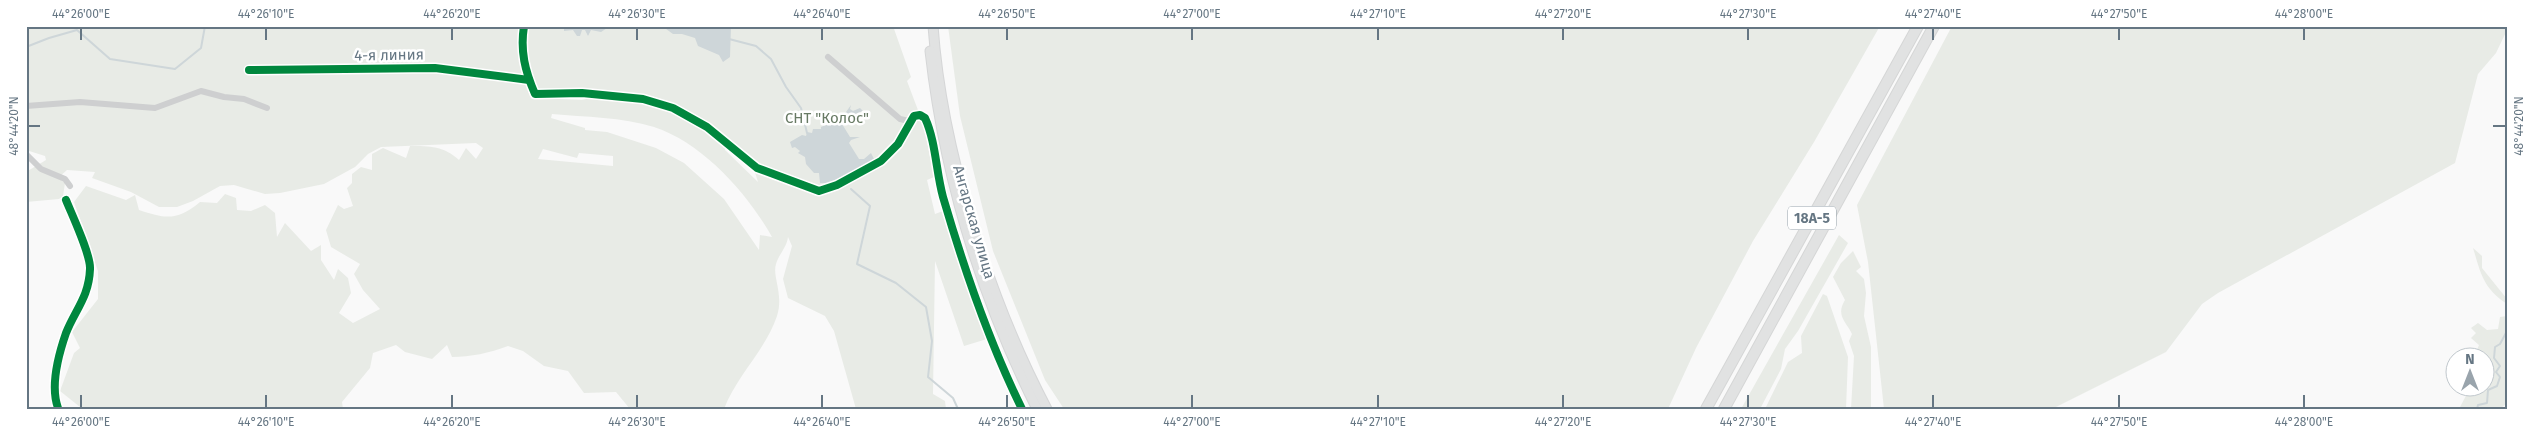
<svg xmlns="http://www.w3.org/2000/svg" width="2533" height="435" viewBox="0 0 2533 435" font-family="'Fira Sans',sans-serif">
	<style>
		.green { fill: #e8ebe6; fill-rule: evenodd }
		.water { fill: #ced6d9 }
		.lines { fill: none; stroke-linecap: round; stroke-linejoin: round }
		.stream { stroke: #ced6d9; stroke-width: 2 }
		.secondary-casing { stroke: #d5d6d7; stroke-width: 11 }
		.trunk-casing { stroke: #d5d6d6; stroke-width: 12 }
		.minor { stroke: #cecfd0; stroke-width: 6 }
		.secondary { stroke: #e1e2e2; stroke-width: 9 }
		.trunk { stroke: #e1e2e2; stroke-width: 10 }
		.cycleway-casing { stroke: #fff; stroke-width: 11 }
		.cycleway { stroke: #00873e; stroke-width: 8 }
		.ticks { fill: none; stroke: #657683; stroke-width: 2 }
		.labels { text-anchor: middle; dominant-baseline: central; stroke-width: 5; stroke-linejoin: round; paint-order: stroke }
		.shield { fill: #fff; stroke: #939fa8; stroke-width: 1 }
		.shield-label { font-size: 14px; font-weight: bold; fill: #657683 }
		.street-label { font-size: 15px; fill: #657683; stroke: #fff }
		.park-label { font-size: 15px; fill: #687a64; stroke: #fff }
		.neatline { fill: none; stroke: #657683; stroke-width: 2 }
		.ticks-label { font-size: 12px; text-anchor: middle; fill: #657683 }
	</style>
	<rect width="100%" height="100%" fill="#f9f9f9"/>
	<g class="green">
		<path d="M26,26H893L911,77L907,81L924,126L934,177L927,180L935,214L943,211L987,339L964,346L935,261L933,394L945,401L946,409H856L834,331L825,316L788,298L783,279L792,246L788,237C787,247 779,254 776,264C772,277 784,294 777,316C765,351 737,375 724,409H630L616,392L584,393L568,371L544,366L523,351L508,346C489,353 471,357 452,357L447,345L432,359L405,352L396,345L373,353L370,368L342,402L343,409H70L80,407L60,391L74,353L80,348L72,332L98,299V271L74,202L86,186L126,200L135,195L139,210C166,219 177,221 200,202L217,203L225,194L236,198L237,210L251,211L265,205L275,213L277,237L285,223L311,251L321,245V260L334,280L338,269L348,278L351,293L339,313L353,323L380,309L363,290L354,274L360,264L331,247L326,230L338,205L344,209L353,206L347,188L352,183V174L361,167L372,170V154L383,148L406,158L410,146C430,146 444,146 459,160L466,148L476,159L483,148L476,143L381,147L368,154L355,167L324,184L280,193L265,194L234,185L220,186L193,201L177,207H159L131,192L92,178L95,172L67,170L58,178L65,183L63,196L59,199L26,202V172L46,160L45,156L26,150ZM564,91L598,96L582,100L559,99ZM640,97L653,98L714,127L736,150L752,163L758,182L725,150V146C700,123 672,110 640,97ZM552,114C585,117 622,117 654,127C703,143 748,194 772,237L760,235L759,250L724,199L684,163L656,148L607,132L585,130V128L551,118ZM543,149L577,158L579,153L613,156V166L538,159Z"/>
		<path d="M948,26H1880L1814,142L1753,241L1696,348L1668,409H1064L1045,380L993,251L960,116Z"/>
		<path d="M1952,26H2507V30L2496,53L2478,74L2455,163L2218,293L2202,304L2166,352L2052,409H1884L1868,262L1857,205Z"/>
		<path d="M1839,235L1848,243L1798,331L1785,349L1781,369L1760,409H1741Z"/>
		<path d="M2473,248L2482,256V268L2507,299V304C2483,288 2481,274 2473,248Z"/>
		<path d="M1853,251L1861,267L1856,271L1864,279L1866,293L1864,316L1871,347V409H1851L1854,356L1849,341L1852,334C1847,322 1835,316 1845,300L1833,277L1841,263Z"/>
		<path d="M1823,294L1827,296L1848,357L1846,409H1765L1788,362L1802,353L1801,336Z"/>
		<path d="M2507,316V403L2500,409H2459L2470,388H2486V358L2474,357L2479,345L2471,338L2476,333L2471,328L2478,323L2487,330L2498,329L2500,317Z"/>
	</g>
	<g class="water">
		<path d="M564,26H610L601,32L591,30L588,36L585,30H582L580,36H577L573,30L564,31Z"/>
		<path d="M662,26H731L730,57L723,62L719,55L698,46L695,38L682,34H673Z"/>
		<path d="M851,105L850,109L853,111L860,108L863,111L849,116L842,124L850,137H860L851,140L849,143L859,159H864L871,153L874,159L832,183H820L819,173H814L806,164L805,157L798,153L800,151L795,147L792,148L790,142L802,135L806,136L807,132L812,133L813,129H821V127L841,119Z"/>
	</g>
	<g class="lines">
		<g class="stream">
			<path d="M729,39L756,46L771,59L786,87L801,108L807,133"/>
			<path d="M26,47L49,38L77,30L110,59L175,69L201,48L205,26"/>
			<path d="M851,189L870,206L857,264L896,283L926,307L932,341L928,377L953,398L958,409"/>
			<path d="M2477,409L2478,405L2487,403L2488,390L2497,386L2500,377L2496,372L2500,366L2494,358L2495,347L2500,344L2507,331"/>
		</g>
		<defs>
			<g id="secondary">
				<path d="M933,26C942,150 989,299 1047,409"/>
				<path d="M930,51C944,176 981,297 1037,409"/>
			</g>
			<g id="trunk">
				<path d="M1706,409L1918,26"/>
				<path d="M1724,409L1934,26"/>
			</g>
		</defs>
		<use href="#secondary" class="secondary-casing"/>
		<use href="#trunk" class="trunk-casing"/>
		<g class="minor">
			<path d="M524,26C520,51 525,71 535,94L582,93L643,99L673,108L707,127L757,168L819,191L837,185L881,161L898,144L914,116L920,115L925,118C936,142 936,172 943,197C964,269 989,342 1022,409"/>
			<path d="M828,57L900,119L909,121"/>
			<path d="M249,70L435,68L529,80"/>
			<path d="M26,106L80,102L155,108L201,91L224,97L244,99L267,108"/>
			<path d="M26,154L41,169L65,179L70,186"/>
			<path d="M58,408C50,386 58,356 66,333C75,310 89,297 90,269C91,255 72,215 66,200"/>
		</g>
		<use href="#secondary" class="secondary"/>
		<use href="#trunk" class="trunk"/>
		<defs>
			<g id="cycleway">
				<path d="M524,26C520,51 525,71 535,94L582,93L643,99L673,108L707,127L757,168L819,191L837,185L881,161L898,144L914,116L920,115L925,118C936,142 936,172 943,197C964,269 989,342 1022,409"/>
				<path d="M249,70L435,68L529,80"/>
				<path d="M58,408C50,386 58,356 66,333C75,310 89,297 90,269C91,255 72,215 66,200"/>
			</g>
		</defs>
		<use href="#cycleway" class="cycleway-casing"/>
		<use href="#cycleway" class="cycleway"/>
	</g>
	<path class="ticks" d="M81,28V40M266,28V40M452,28V40M637,28V40M822,28V40M1007,28V40M1192,28V40M1378,28V40M1563,28V40M1748,28V40M1933,28V40M2119,28V40M2304,28V40M28,126H40M2493,126H2506M81,395V408M266,395V408M452,395V408M637,395V408M822,395V408M1007,395V408M1192,395V408M1378,395V408M1563,395V408M1748,395V408M1933,395V408M2119,395V408M2304,395V408"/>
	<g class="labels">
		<rect class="shield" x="1788" y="206.5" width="48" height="23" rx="4"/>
		<g class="shield-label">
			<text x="1812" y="218">18А-5</text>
		</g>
		<g class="street-label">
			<text transform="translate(389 55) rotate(-1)">4-я линия</text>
			<text transform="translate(974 222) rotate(74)">Ангарская улица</text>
		</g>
		<g class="park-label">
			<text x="827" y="118">СНТ "Колос"</text>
		</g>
	</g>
	<rect width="2533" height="435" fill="none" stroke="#ffffff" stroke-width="55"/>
	<g transform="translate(2470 372)"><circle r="24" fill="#ffffff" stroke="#c1c8cd"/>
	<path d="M0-4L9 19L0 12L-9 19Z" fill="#99a4ac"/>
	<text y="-8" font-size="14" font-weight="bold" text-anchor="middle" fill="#657683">N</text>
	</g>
	<rect x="28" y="28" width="2478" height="380" class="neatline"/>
	<g class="ticks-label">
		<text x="81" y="18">44°26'00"E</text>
		<text x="266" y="18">44°26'10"E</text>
		<text x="452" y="18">44°26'20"E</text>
		<text x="637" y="18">44°26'30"E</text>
		<text x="822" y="18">44°26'40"E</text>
		<text x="1007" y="18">44°26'50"E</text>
		<text x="1192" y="18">44°27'00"E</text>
		<text x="1378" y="18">44°27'10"E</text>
		<text x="1563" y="18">44°27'20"E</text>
		<text x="1748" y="18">44°27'30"E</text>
		<text x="1933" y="18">44°27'40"E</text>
		<text x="2119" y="18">44°27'50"E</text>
		<text x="2304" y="18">44°28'00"E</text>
		<text transform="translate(14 126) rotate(-90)" y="4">48°44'20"N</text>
		<text transform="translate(2519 126) rotate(-90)" y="4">48°44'20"N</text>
		<text x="81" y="426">44°26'00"E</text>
		<text x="266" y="426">44°26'10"E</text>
		<text x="452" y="426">44°26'20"E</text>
		<text x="637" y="426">44°26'30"E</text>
		<text x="822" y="426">44°26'40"E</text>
		<text x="1007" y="426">44°26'50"E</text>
		<text x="1192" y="426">44°27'00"E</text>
		<text x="1378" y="426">44°27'10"E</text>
		<text x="1563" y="426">44°27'20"E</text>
		<text x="1748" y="426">44°27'30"E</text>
		<text x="1933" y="426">44°27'40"E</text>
		<text x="2119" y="426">44°27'50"E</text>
		<text x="2304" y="426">44°28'00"E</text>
	</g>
</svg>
